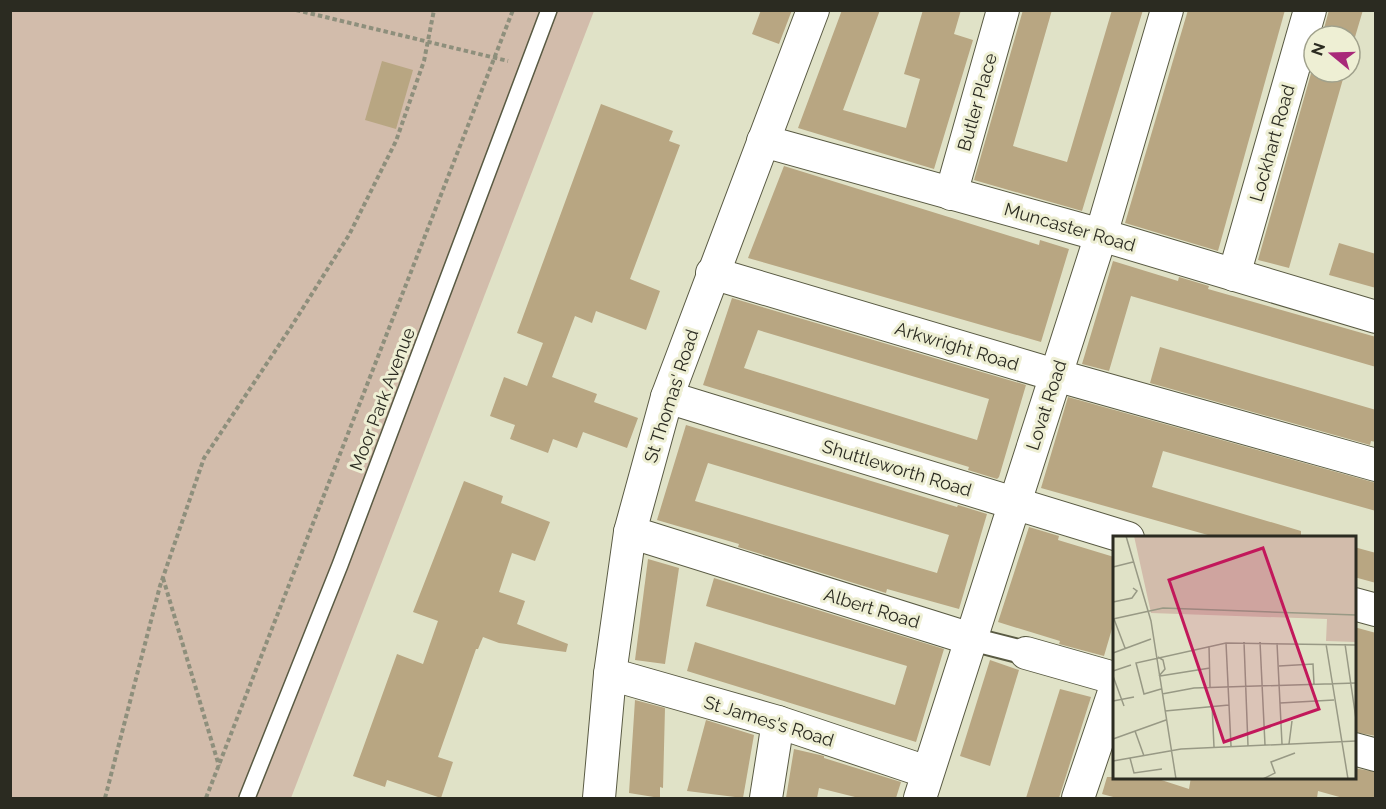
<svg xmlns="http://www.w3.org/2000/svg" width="1386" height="809" viewBox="0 0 1386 809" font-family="Raleway,sans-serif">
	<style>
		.green { fill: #d2bcab }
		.building { fill: #b8a682; fill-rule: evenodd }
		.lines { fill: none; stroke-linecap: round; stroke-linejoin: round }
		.service-casing { stroke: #595a43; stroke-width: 18 }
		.pedestrian-casing { stroke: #595a43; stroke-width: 26 }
		.minor-casing { stroke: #595a43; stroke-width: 34 }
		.path { stroke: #8e8f7c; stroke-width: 4; stroke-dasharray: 4.5 3; stroke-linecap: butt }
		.service { stroke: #fff; stroke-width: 15 }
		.pedestrian { stroke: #fff; stroke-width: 22 }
		.minor { stroke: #fff; stroke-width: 32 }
		.labels { text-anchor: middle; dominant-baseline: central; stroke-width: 6; stroke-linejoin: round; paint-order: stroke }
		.street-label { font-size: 18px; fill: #2b2b21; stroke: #eeefd4 }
		.inset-road { fill: none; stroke: #989985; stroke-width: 1.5 }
		.view { fill: #c2185b; fill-opacity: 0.15; stroke: #c2185b; stroke-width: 3 }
		.inset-edge { fill: none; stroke: #2b2b21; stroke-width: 3 }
	</style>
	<rect width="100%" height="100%" fill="#e0e2c7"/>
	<path class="green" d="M10,11H594L291,798H11Z"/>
	<g class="building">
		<path d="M761,10H792L779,44L752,34Z"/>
		<path d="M842,10H880L843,110L906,128L920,79L904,74L923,10H961L954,34L973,40L934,169L798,128Z"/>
		<path d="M1023,10H1052L1013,146L1067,162L1112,10H1143L1082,211L974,180Z"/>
		<path d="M1188,10H1285L1218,251L1125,223Z"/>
		<path d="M1329,10H1363L1350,54V36H1322Z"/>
		<path d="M382,61L413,70L396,129L365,120Z"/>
		<path d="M1314,63V72H1345L1289,268L1258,260Z"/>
		<path d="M601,104L673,131L669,141L680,145L630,279L660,291L646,330L596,311L592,323L575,316L552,377L597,394L594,402L638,418L627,448L583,432L577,448L553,439L548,453L510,439L515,425L490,416L504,377L527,386L543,343L517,333Z"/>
		<path d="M784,166L1039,245L1040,240L1069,249L1041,342L748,258Z"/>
		<path d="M1339,243L1376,254V288L1329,275Z"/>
		<path d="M1113,261L1178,281L1179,277L1209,286L1208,289L1376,337V367L1131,296L1109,371L1082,364Z"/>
		<path d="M732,298L1026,385L999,477L997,479L968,470L969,467L703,385ZM758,330L989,399L977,440L744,368Z"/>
		<path d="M1160,347L1376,410V442L1371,441L1370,445L1150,383Z"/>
		<path d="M1068,397L1376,483V511L1163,451L1152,487L1301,531V537H1215L1041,488Z"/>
		<path d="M686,425L957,507L958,505L987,514L959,609L887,589L886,593L738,547L739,544L657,520ZM708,463L949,535L937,573L695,501Z"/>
		<path d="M464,481L503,496L501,503L550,522L535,561L512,553L499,592L525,601L517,624L568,644L566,652L499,643L483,637L478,649H476L438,757L453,762L441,798L387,780L385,787L353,776L397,654L423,664L438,621L413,612Z"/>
		<path d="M1029,527L1059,536L1058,540L1114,557V622L1104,656L1059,644L1060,641L998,622Z"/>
		<path d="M1354,547L1376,553V583L1354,577Z"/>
		<path d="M648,559L679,568L665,664L635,660Z"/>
		<path d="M714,578L944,649L916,742L687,671L695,642L895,705L907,666L706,606Z"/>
		<path d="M1354,627L1376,633V736L1354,732Z"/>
		<path d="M990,660L1019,670L990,766L960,756Z"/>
		<path d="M1060,689L1091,697L1059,798H1026Z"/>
		<path d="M635,700L665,708L663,788L660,787V798L629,793Z"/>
		<path d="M706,720L754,735L743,798L687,791Z"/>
		<path d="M794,749L820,755L824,756V758L901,782L896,798H859L819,788L817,798H786Z"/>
		<path d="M1354,768L1376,772V798H1343L1318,791L1317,798H1117L1102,794L1107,777H1152L1189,789L1191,777H1354Z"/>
	</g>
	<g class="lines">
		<defs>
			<path id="service" d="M247,798L340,565L549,10"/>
			<path id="pedestrian" d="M971,639L1026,653"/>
			<g id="minor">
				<path d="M763,141L1101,235L1376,317"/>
				<path d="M951,194L1003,10"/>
				<path d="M712,273L1055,375L1376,465"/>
				<path d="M1234,275L1310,10"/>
				<path d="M667,397L1128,538"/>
				<path d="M630,532L971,639"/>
				<path d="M1354,604L1376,610"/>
				<path d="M1026,653L1114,678"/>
				<path d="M610,674L778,722L927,772"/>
				<path d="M1354,749L1376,755"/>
				<path d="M599,798L610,674L630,532L667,397L813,10"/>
				<path d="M766,798L778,722"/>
				<path d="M920,798L1101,235L1167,10"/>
				<path d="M1078,798L1114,692"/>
			</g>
		</defs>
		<use href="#service" class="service-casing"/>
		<use href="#pedestrian" class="pedestrian-casing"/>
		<use href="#minor" class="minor-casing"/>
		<g class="path">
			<path d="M296,10L508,61"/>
			<path d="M163,578L219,766"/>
			<path d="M105,798L160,586L204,458L291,327L349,235L396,141L424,61L434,10"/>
			<path d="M206,798L513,10"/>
		</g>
		<use href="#service" class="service"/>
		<use href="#pedestrian" class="pedestrian"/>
		<use href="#minor" class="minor"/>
	</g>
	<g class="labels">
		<g class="street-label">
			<text transform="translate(977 102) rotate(-74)">Butler Place</text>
			<text transform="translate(1272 143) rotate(-74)">Lockhart Road</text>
			<text transform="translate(1070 227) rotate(16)">Muncaster Road</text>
			<text transform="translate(957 346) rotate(17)">Arkwright Road</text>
			<text transform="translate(671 396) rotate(-72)">St Thomas' Road</text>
			<text transform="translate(382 399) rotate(-69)">Moor Park Avenue</text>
			<text transform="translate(1046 405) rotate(-72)">Lovat Road</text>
			<text transform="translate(897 468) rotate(17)">Shuttleworth Road</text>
			<text transform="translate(872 608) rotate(17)">Albert Road</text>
			<text transform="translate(769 721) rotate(17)">St James's Road</text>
		</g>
	</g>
	<g transform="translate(1113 536)">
		<rect width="243" height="243" fill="#e0e2c7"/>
		<path d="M21,0H243V106L213,105L214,83L38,77Z" fill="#d2bcab"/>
		<path class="inset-road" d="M13,0L38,85L63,243M0,31L20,26M0,66L19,62L24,55L20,52M0,83L50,72L243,79M1,83L12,112M131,106L135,210M147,106L152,209M113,107L118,210M164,107L169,208M213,108L235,243M232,108L243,183M96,110L97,151M0,117L38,103M45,121L50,124L52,133L46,140M166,130L200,128L201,148M0,135L18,129M0,140L11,170M47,140L97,132M48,153L31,158L23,127L113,107L243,109M49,158L81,152L243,147M0,165L21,161M167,167L221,164M99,169L101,211M52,175L116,169M22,195L31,220M0,203L53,184M176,208L179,185M17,222L21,237L49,233M0,225L68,213L243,205M150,243L162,237L158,226L182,217"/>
		<path class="view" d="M150,12L206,173L111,206L56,44Z"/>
		<rect width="243" height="243" class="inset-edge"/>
	</g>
	<rect width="1386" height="809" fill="none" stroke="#2b2b21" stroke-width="24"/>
	<g transform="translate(1332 54) rotate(289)"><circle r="28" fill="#eeefd4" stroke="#a0a18c" stroke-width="1.5"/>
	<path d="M0-4.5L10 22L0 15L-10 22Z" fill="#a82979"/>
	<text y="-9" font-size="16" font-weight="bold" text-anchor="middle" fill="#2b2b21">N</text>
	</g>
</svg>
